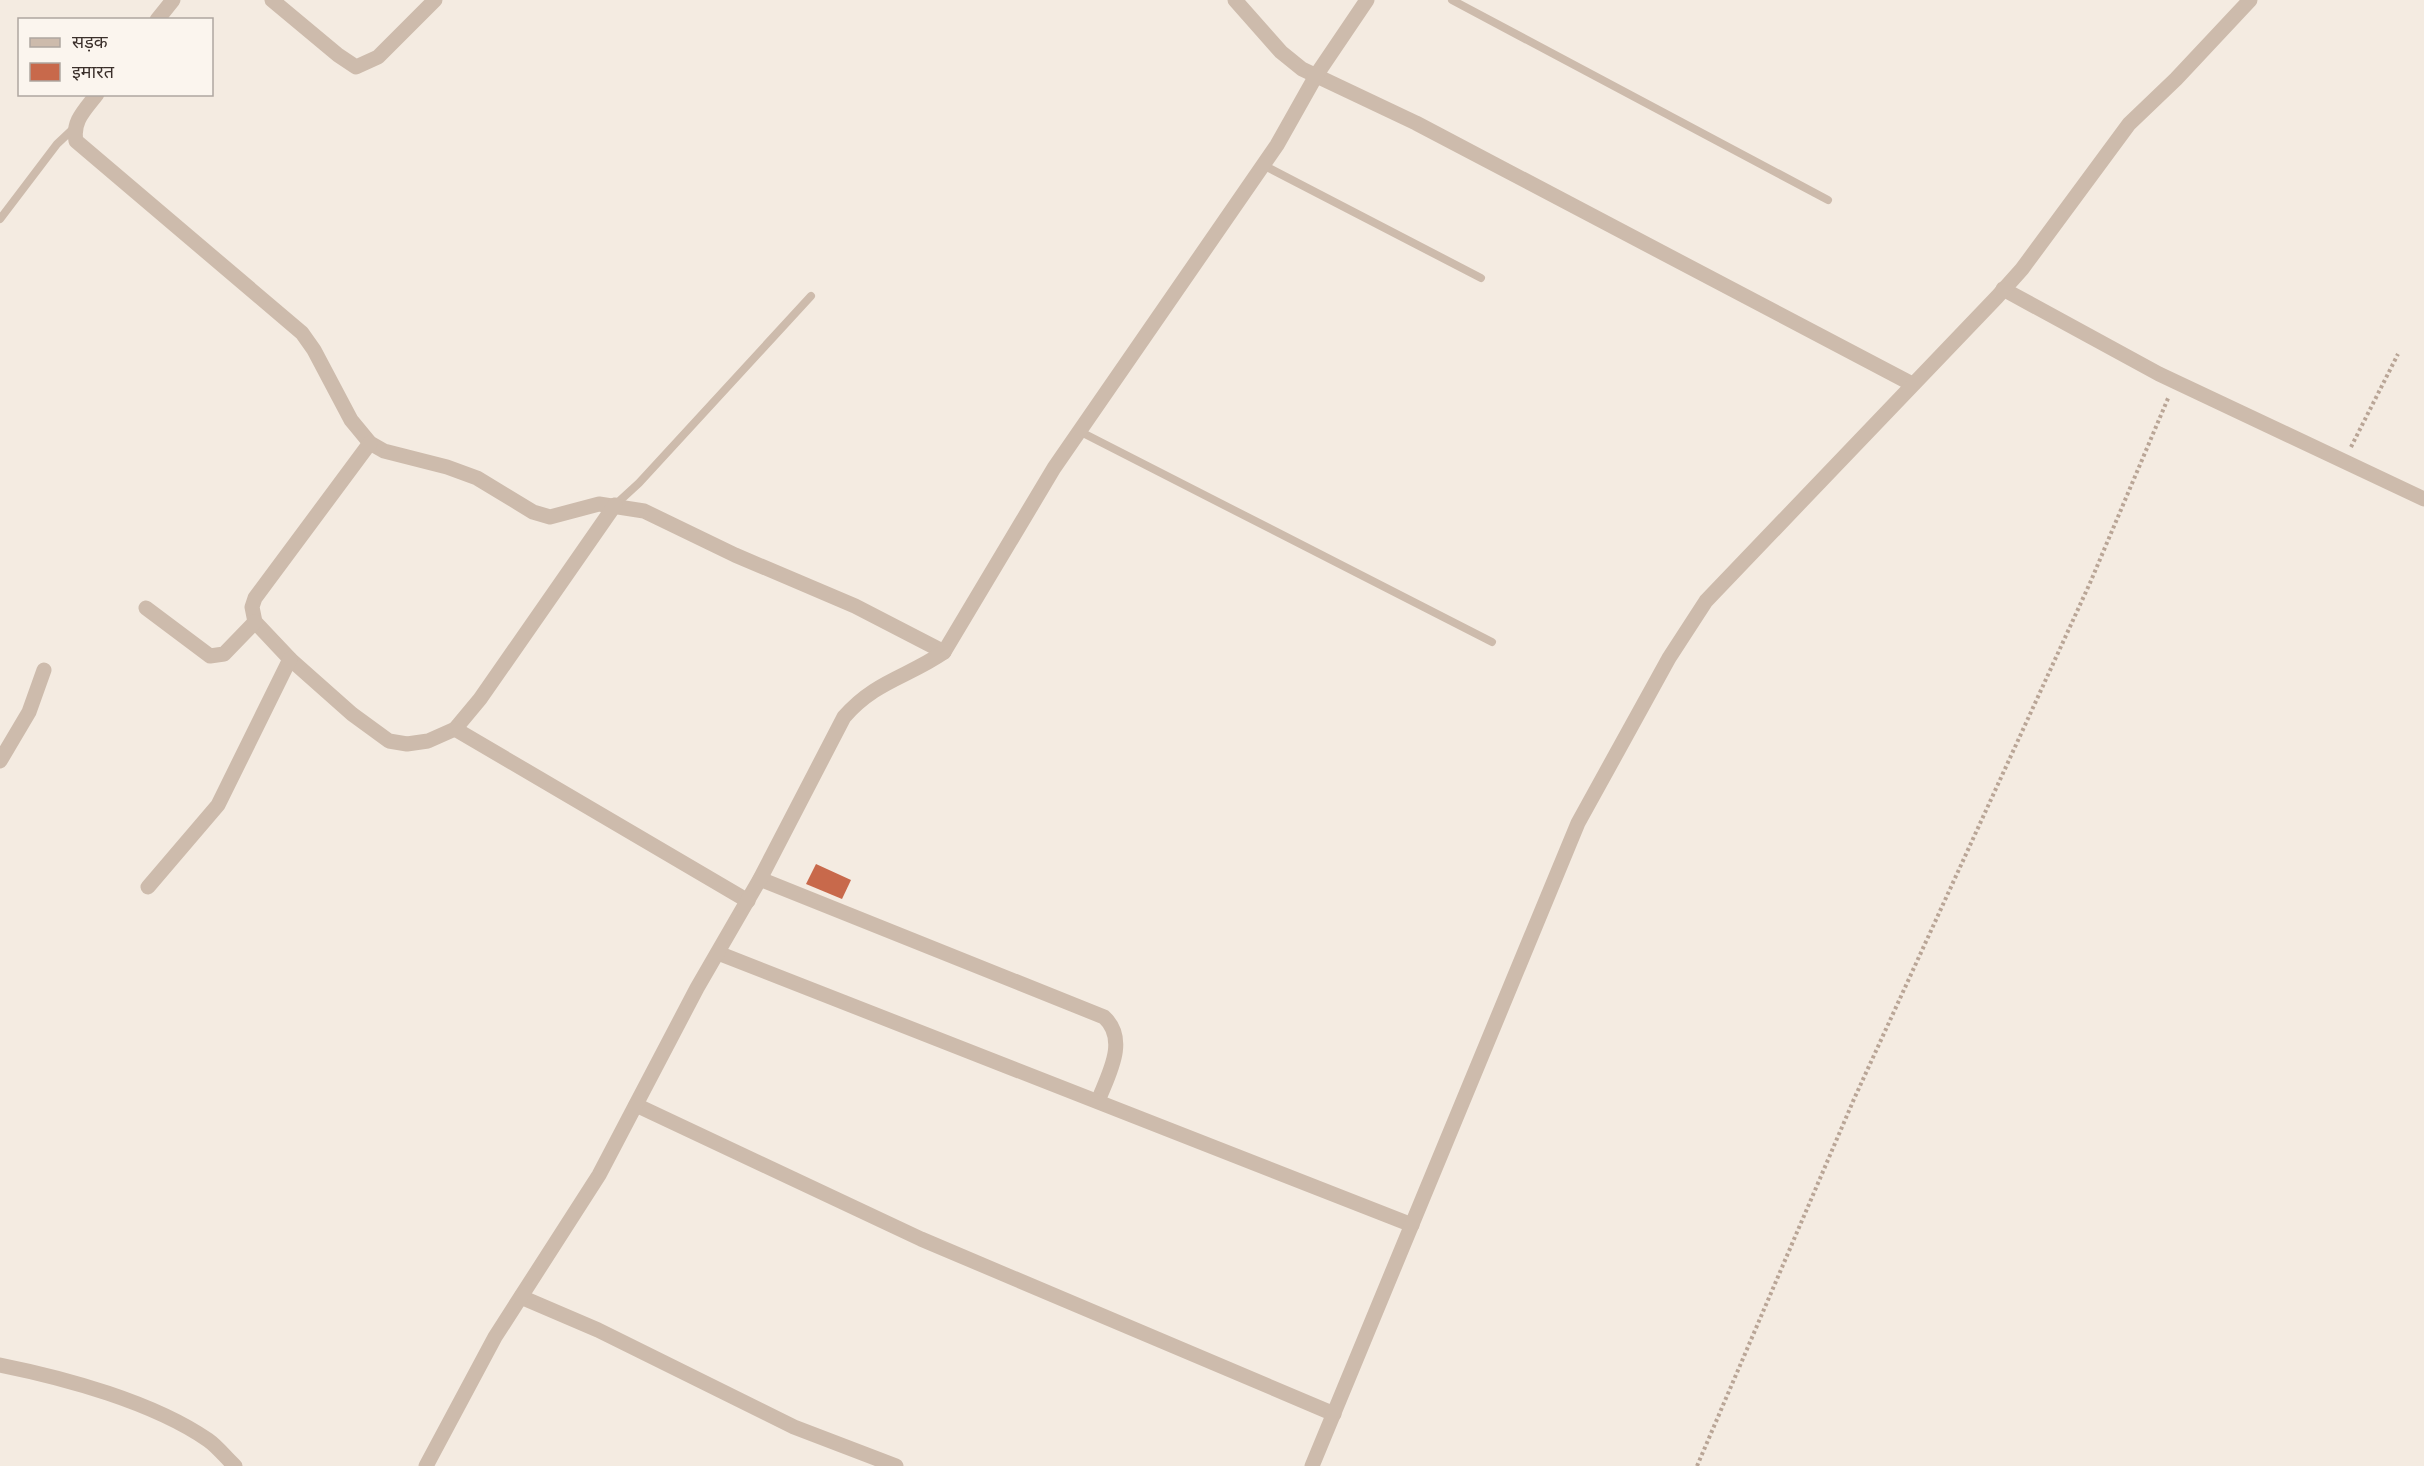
<svg xmlns="http://www.w3.org/2000/svg" width="2424" height="1466" viewBox="0 0 2424 1466" font-family="'Noto Sans','Noto Sans Devanagari',sans-serif">
	<style>
		.building { fill: #c8694b }
		.lines { fill: none; stroke-linecap: round; stroke-linejoin: round }
		.path { stroke: #b9a596; stroke-width: 4; stroke-dasharray: 3 3; stroke-linecap: butt }
		.service { stroke: #cdbbac; stroke-width: 8 }
		.minor { stroke: #cdbbac; stroke-width: 15 }
	</style>
	<rect width="100%" height="100%" fill="#f4ebe1"/>
	<path class="building" d="M816,864L851,880L842,899L806,884Z"/>
	<g class="lines">
		<g class="path">
			<path d="M2351,447L2398,354"/>
			<path d="M1697,1466L1854,1099L2090,583L2169,396"/>
		</g>
		<g class="service">
			<path d="M1452,0L1828,200"/>
			<path d="M1263,165L1481,278"/>
			<path d="M0,219L57,144L73,129"/>
			<path d="M1079,431L1492,642"/>
			<path d="M615,505L639,483L811,296"/>
		</g>
		<g class="minor">
			<path d="M272,0L338,55L356,67L378,57L435,0"/>
			<path d="M1235,0L1281,52L1302,69L1416,123L1912,384"/>
			<path d="M157,20L173,0"/>
			<path d="M97,94C85,110 72,121 76,141L302,333L314,350L351,420L370,443L384,451L447,467L477,478L533,512L550,517L599,504L644,511L735,555L855,606L944,652"/>
			<path d="M2003,289L2159,374L2424,499"/>
			<path d="M370,443L255,598L252,607L255,622L290,659L352,714L389,741L407,744L428,741L455,729L480,699L615,505"/>
			<path d="M146,608L210,656L224,654L255,622"/>
			<path d="M455,729L748,901"/>
			<path d="M0,761L29,712L44,670"/>
			<path d="M760,879L1104,1017C1129,1040 1108,1075 1098,1101"/>
			<path d="M148,887L218,805L290,659"/>
			<path d="M718,953L1412,1225"/>
			<path d="M636,1105L921,1239L1334,1414"/>
			<path d="M521,1297L598,1330L794,1427L896,1466"/>
			<path d="M0,1365C65,1378 153,1402 208,1440C218,1447 226,1458 235,1466"/>
			<path d="M426,1466L495,1337L599,1175L697,988L760,879L844,717C875,681 908,677 944,652L1054,468L1277,145L1317,74L1367,0"/>
			<path d="M1312,1466L1578,823L1669,658L1706,601L1997,297L2022,269L2129,124L2176,79L2250,0"/>
		</g>
	</g>
	<rect x="18" y="18" width="195" height="78" fill="#fbf5ee" stroke="#aea6a0" stroke-width="1.5"/>
	<rect x="30" y="38" width="30" height="9" fill="#cdbbac" stroke="#aea6a0" stroke-width="1.5"/>
	<text x="72" y="48" font-size="18" fill="#3b302b">सड़क</text>
	<rect x="30" y="63" width="30" height="18" fill="#c8694b" stroke="#aea6a0" stroke-width="1.5"/>
	<text x="72" y="78" font-size="18" fill="#3b302b">इमारत</text>
</svg>
